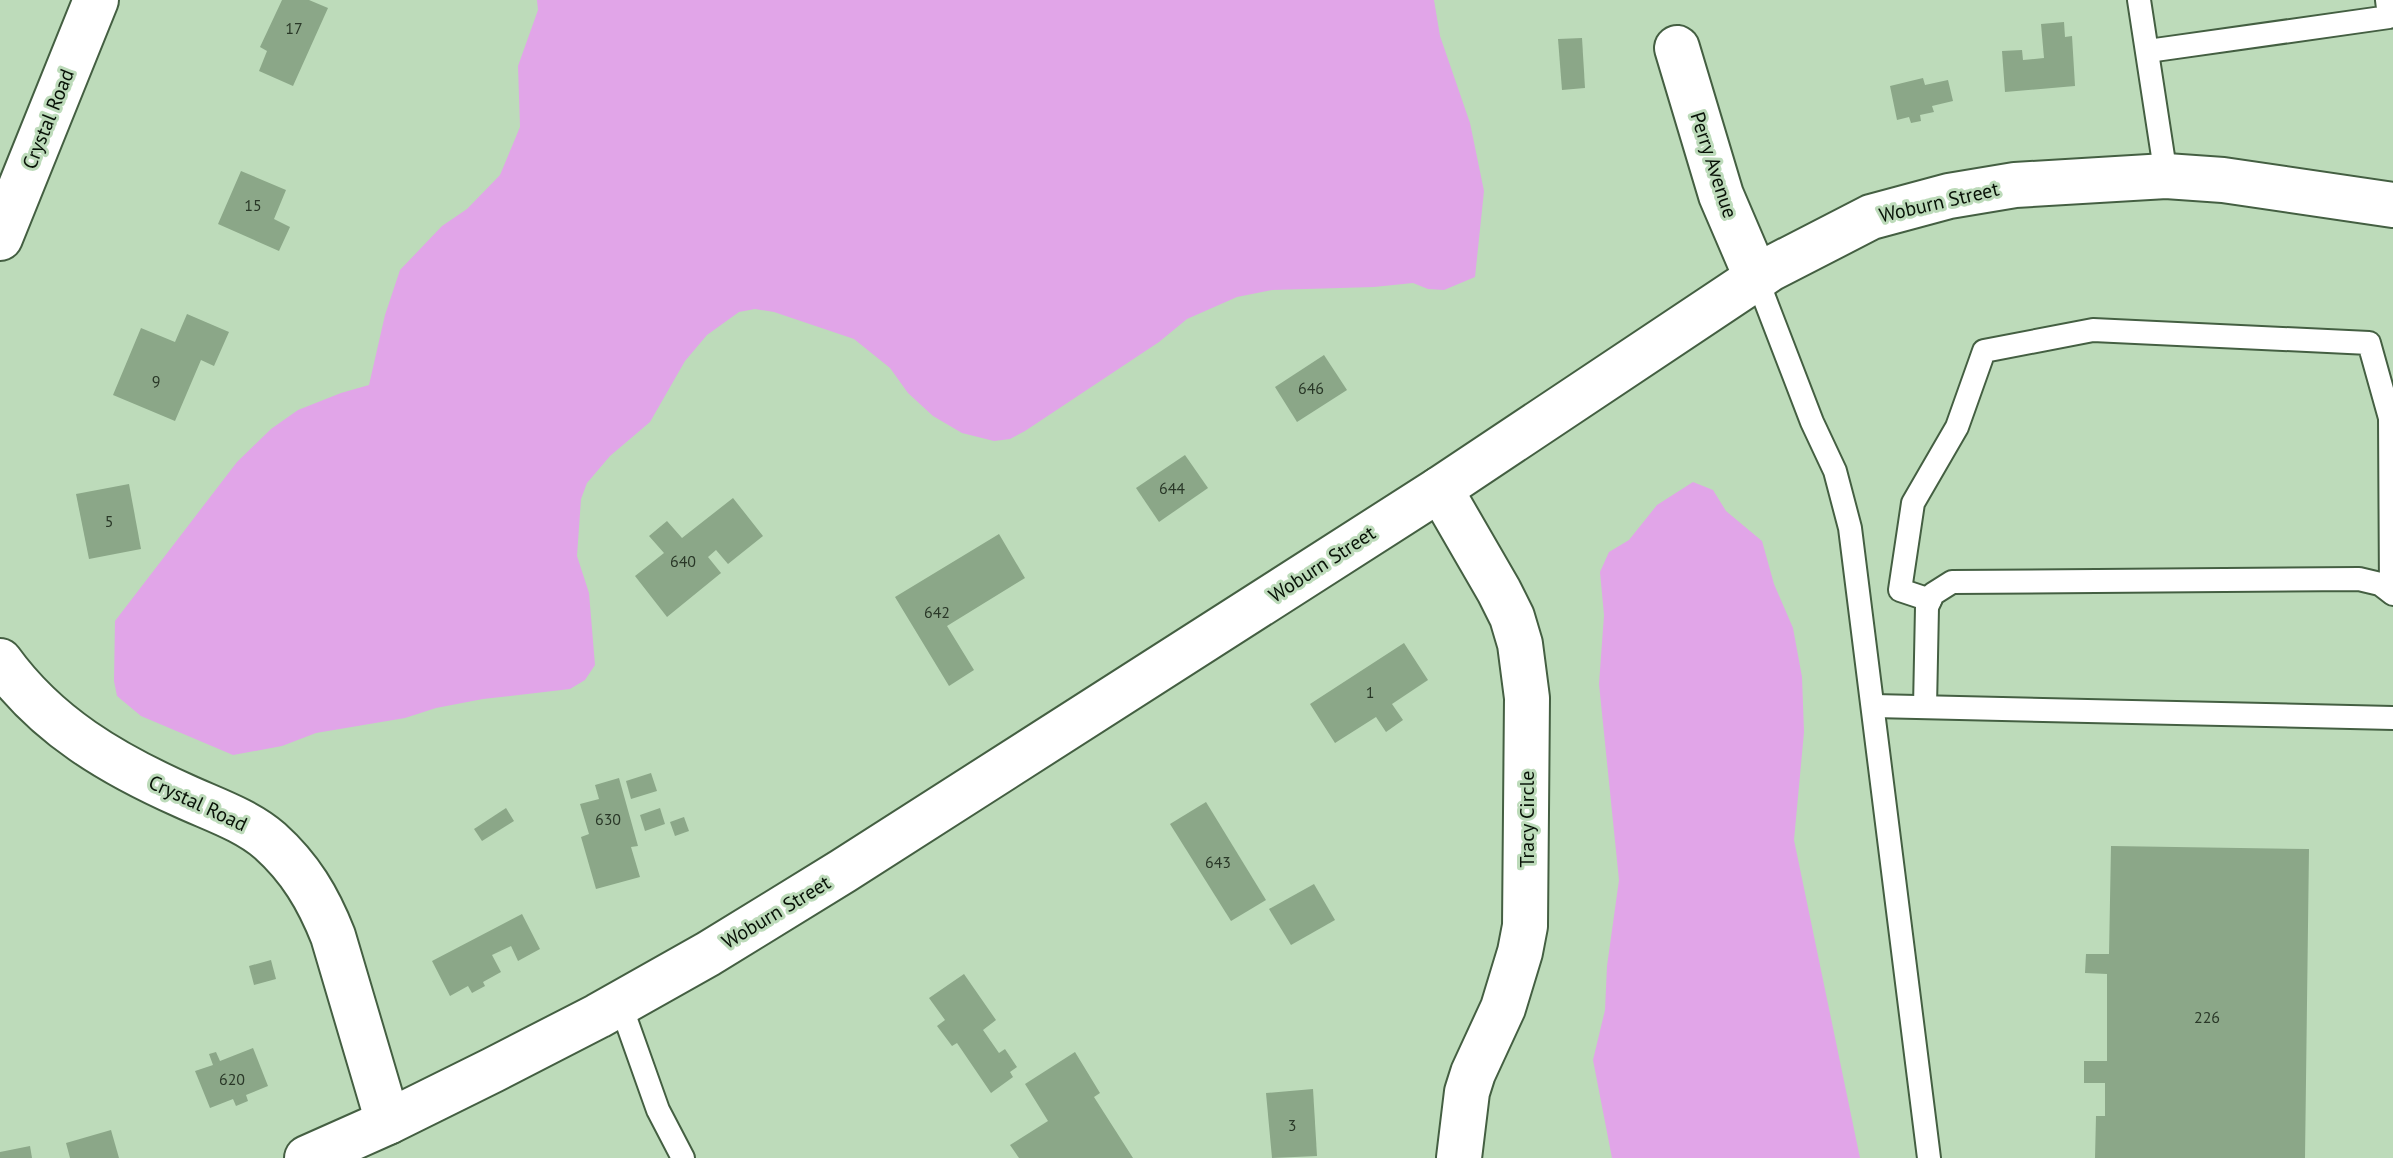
<svg xmlns="http://www.w3.org/2000/svg" width="2393" height="1158" viewBox="0 0 2393 1158" font-family="'PT Sans',sans-serif">
	<style>
		.green { fill: #e1a5e8 }
		.building { fill: #8ba788 }
		.lines { fill: none; stroke-linecap: round; stroke-linejoin: round }
		.service-casing { stroke: #445f42; stroke-width: 26 }
		.minor-casing { stroke: #445f42; stroke-width: 48 }
		.tertiary-casing { stroke: #445f42; stroke-width: 48 }
		.service { stroke: #fff; stroke-width: 22 }
		.minor { stroke: #fff; stroke-width: 44 }
		.tertiary { stroke: #fff; stroke-width: 44 }
		.labels { text-anchor: middle; dominant-baseline: central; stroke-width: 6; stroke-linejoin: round; paint-order: stroke }
		.number-label { font-size: 16px; fill: #293727 }
		.street-label { font-size: 20px; fill: #081207; stroke: #bddbba }
	</style>
	<rect width="100%" height="100%" fill="#bddbba"/>
	<g class="green">
		<path d="M537,0H1434L1440,36L1470,123L1484,191L1475,277L1444,290L1428,289L1413,283L1374,287L1272,290L1237,297L1187,319L1159,342L1025,431L1010,439L994,441L962,433L933,416L908,393L890,368L854,339L774,312L755,309L739,312L707,335L685,361L650,422L610,456L587,483L581,499L577,556L589,593L595,665L585,680L570,689L483,699L436,708L405,718L316,733L282,746L233,755L141,716L117,696L114,681L115,621L237,462L271,429L298,410L341,393L369,385L385,315L400,270L442,226L467,209L500,175L520,127L518,66L538,10Z"/>
		<path d="M1693,482L1713,490L1726,511L1762,541L1774,584L1793,628L1802,677L1804,732L1794,840L1860,1158H1612L1593,1060L1605,1010L1607,966L1619,880L1599,684L1604,615L1600,572L1609,552L1629,540L1657,505Z"/>
	</g>
	<g class="building">
		<path d="M282,0H309L328,8L293,86L259,71L267,51L260,47Z"/>
		<path d="M2064,22L2065,37L2072,36L2075,86L2005,92L2002,51L2022,50L2023,60L2044,58L2041,24Z"/>
		<path d="M1582,38L1585,88L1562,90L1558,39Z"/>
		<path d="M1923,78L1925,85L1948,80L1953,101L1932,106L1934,112L1920,115L1921,121L1911,123L1909,117L1897,120L1890,86Z"/>
		<path d="M241,171L286,190L274,219L290,227L279,251L218,224Z"/>
		<path d="M187,314L229,332L214,366L201,360L175,421L113,395L141,328L175,342Z"/>
		<path d="M1324,355L1347,390L1297,422L1275,387Z"/>
		<path d="M1185,455L1208,488L1159,522L1136,488Z"/>
		<path d="M129,484L141,549L89,559L76,494Z"/>
		<path d="M733,498L763,536L728,564L716,550L708,557L721,573L667,617L635,576L664,553L649,536L667,521L682,538Z"/>
		<path d="M999,534L1025,578L947,626L974,670L949,686L895,597Z"/>
		<path d="M1404,643L1428,680L1392,704L1403,720L1386,732L1376,717L1335,743L1310,704Z"/>
		<path d="M651,773L657,791L631,799L626,781Z"/>
		<path d="M619,778L638,846L631,847L640,877L596,889L581,837L589,834L580,804L599,799L595,785Z"/>
		<path d="M1206,802L1266,900L1231,921L1170,824Z"/>
		<path d="M506,808L514,821L482,841L474,829Z"/>
		<path d="M660,808L665,824L645,831L640,815Z"/>
		<path d="M684,817L689,831L675,836L670,822Z"/>
		<path d="M2111,846L2309,849L2305,1158H2095L2096,1116H2105V1083H2084V1061H2107V974L2085,973L2086,954H2109Z"/>
		<path d="M1314,884L1335,920L1291,945L1269,909Z"/>
		<path d="M522,914L540,949L518,961L511,946L492,955L501,972L483,982L485,986L472,993L468,986L450,996L432,961Z"/>
		<path d="M271,960L276,979L254,985L249,966Z"/>
		<path d="M964,974L996,1020L983,1030L999,1053L1005,1049L1017,1067L1010,1072L1013,1077L991,1093L957,1043L952,1046L937,1026L945,1020L929,998Z"/>
		<path d="M253,1048L268,1086L246,1095L248,1101L236,1106L233,1099L210,1108L195,1071L213,1065L209,1054L216,1052L220,1061Z"/>
		<path d="M1075,1052L1100,1093L1094,1097L1133,1158H1019L1010,1145L1048,1121L1025,1084Z"/>
		<path d="M1313,1089L1317,1156L1272,1158L1266,1093Z"/>
		<path d="M111,1130L119,1158H70L66,1143Z"/>
		<path d="M30,1146L32,1158H0V1152Z"/>
	</g>
	<g class="lines">
		<defs>
			<g id="service">
				<path d="M2139,0L2166,176"/>
				<path d="M2148,51L2389,17L2387,0"/>
				<path d="M1757,279L1812,422L1835,471L1850,528L1929,1158"/>
				<path d="M1930,600L1900,590L1913,503L1957,427L1984,351L2093,330L2369,343L2390,418L2391,592"/>
				<path d="M1874,706L2393,718"/>
				<path d="M1925,707L1927,607L1933,594L1952,582L2359,579L2380,584L2393,594"/>
				<path d="M620,1003L658,1110L683,1158"/>
			</g>
			<g id="minor">
				<path d="M1677,48L1721,195L1757,279"/>
				<path d="M0,238L96,0"/>
				<path d="M1440,489L1499,591L1512,617L1520,644L1527,698L1525,926L1520,952L1503,1008L1473,1073L1467,1092L1459,1158"/>
				<path d="M0,661C47,726 112,764 184,796C212,809 246,820 270,841C300,868 318,898 333,936L388,1122"/>
			</g>
			<path id="tertiary" d="M307,1158L388,1122L493,1070L598,1016L708,954L843,871L1440,489L1770,269L1871,217L1949,196L2015,185L2166,176L2223,180L2393,205"/>
		</defs>
		<use href="#service" class="service-casing"/>
		<use href="#minor" class="minor-casing"/>
		<use href="#tertiary" class="tertiary-casing"/>
		<use href="#service" class="service"/>
		<use href="#minor" class="minor"/>
		<use href="#tertiary" class="tertiary"/>
	</g>
	<g class="labels">
		<g class="number-label">
			<text x="294" y="28">17</text>
			<text x="253" y="205">15</text>
			<text x="156" y="381">9</text>
			<text x="1311" y="388">646</text>
			<text x="1172" y="488">644</text>
			<text x="109" y="521">5</text>
			<text x="683" y="561">640</text>
			<text x="937" y="612">642</text>
			<text x="1370" y="692">1</text>
			<text x="608" y="819">630</text>
			<text x="1218" y="862">643</text>
			<text x="2207" y="1017">226</text>
			<text x="232" y="1079">620</text>
			<text x="1292" y="1125">3</text>
		</g>
		<g class="street-label">
			<text transform="translate(48 119) rotate(-68)">Crystal Road</text>
			<text transform="translate(1714 165) rotate(72)">Perry Avenue</text>
			<text transform="translate(1939 202) rotate(-13)">Woburn Street</text>
			<text transform="translate(1322 564) rotate(-33)">Woburn Street</text>
			<text transform="translate(198 803) rotate(25)">Crystal Road</text>
			<text transform="translate(1527 819) rotate(-90)">Tracy Circle</text>
			<text transform="translate(776 912) rotate(-31)">Woburn Street</text>
		</g>
	</g>
</svg>
